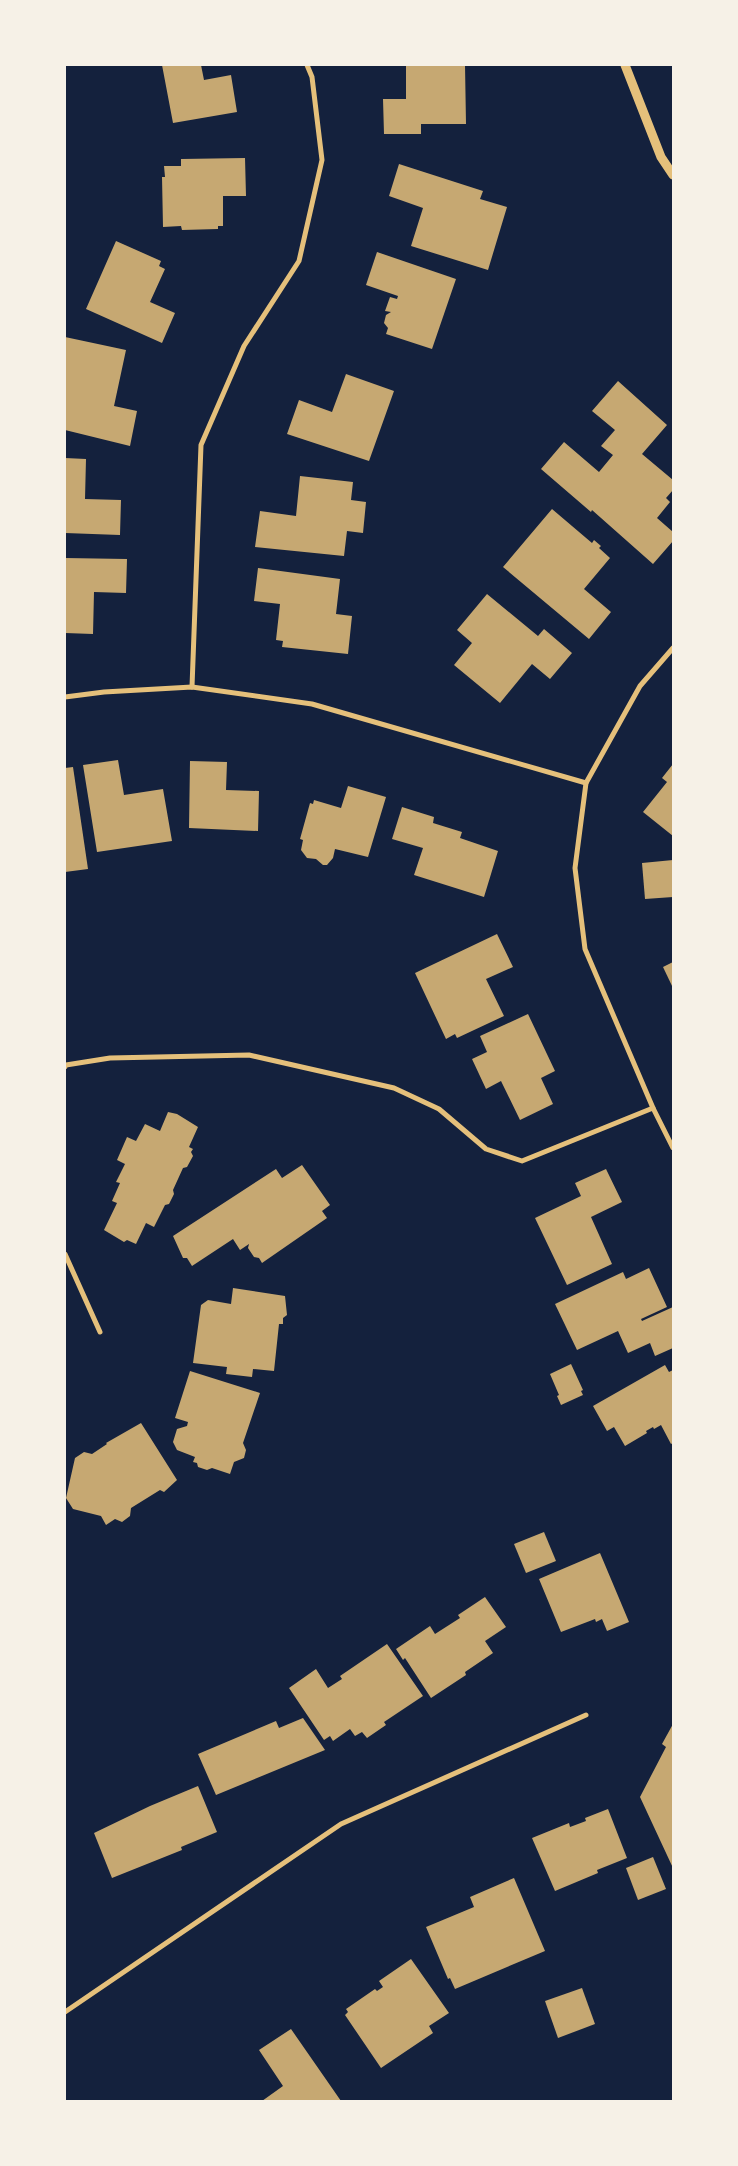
<svg xmlns="http://www.w3.org/2000/svg" width="738" height="2166" viewBox="0 0 738 2166" font-family="Quicksand,sans-serif">
	<style>
		.building { fill: #c6a872 }
		.lines { fill: none; stroke-linecap: round; stroke-linejoin: round }
		.minor { stroke: #e5c07b; stroke-width: 5 }
		.tertiary { stroke: #e5c07b; stroke-width: 9 }
	</style>
	<rect width="100%" height="100%" fill="#14213d"/>
	<g class="building">
		<path d="M162,65H201L204,80L231,75L237,112L173,123Z"/>
		<path d="M406,65H465L466,124H421V134H384L383,99H406Z"/>
		<path d="M245,158L246,196H223V226H218V229L182,230L181,226L163,227L162,177H165L164,166H181V159Z"/>
		<path d="M399,164L483,191L480,199L507,207L488,270L411,246L423,208L389,196Z"/>
		<path d="M116,241L161,261L159,266L165,269L150,302L175,313L162,343L86,309Z"/>
		<path d="M377,252L456,279L432,349L386,334L388,328L384,323L386,315L391,312L385,311L390,297L397,299L398,296L366,285Z"/>
		<path d="M65,337L126,350L114,406L137,411L130,446L65,430Z"/>
		<path d="M346,374L394,391L369,461L287,434L299,400L332,412Z"/>
		<path d="M618,381L667,425L642,454L673,480V490L666,498L670,502L657,518L673,532V541L653,564L592,510L591,512L541,469L564,442L599,472L613,455L601,446L615,430L592,411Z"/>
		<path d="M65,458L86,459L85,499L121,500L120,535L65,533Z"/>
		<path d="M300,476L353,482L351,500L366,502L363,533L347,531L344,556L255,547L260,511L296,516Z"/>
		<path d="M552,509L592,543L594,540L601,546L599,548L610,558L584,589L611,612L589,639L503,567Z"/>
		<path d="M65,558L127,559L126,593L94,592L93,634L65,633Z"/>
		<path d="M258,568L340,579L336,614L352,616L348,654L282,647L283,641L276,640L280,604L254,601Z"/>
		<path d="M487,594L538,636L544,629L572,653L550,679L532,664L500,703L454,665L472,643L457,630Z"/>
		<path d="M118,760L124,795L163,789L172,841L97,852L83,765Z"/>
		<path d="M190,761L227,762L226,790L259,791L258,831L189,828Z"/>
		<path d="M673,764V836L643,812L667,782L662,778Z"/>
		<path d="M73,767L88,869L65,872V768Z"/>
		<path d="M348,786L386,797L368,857L335,849L333,858L327,865H323L316,859L307,858L301,850L303,840L300,839L310,803L313,804L314,800L341,808Z"/>
		<path d="M402,807L434,817L433,823L462,832L460,838L498,851L484,897L414,875L423,848L392,839Z"/>
		<path d="M673,860V897L645,899L642,863Z"/>
		<path d="M497,934L513,967L486,979L504,1016L457,1038L455,1034L446,1039L415,973Z"/>
		<path d="M673,962V988L663,967Z"/>
		<path d="M528,1014L555,1071L541,1078L553,1104L520,1120L501,1081L486,1089L472,1059L487,1052L480,1036Z"/>
		<path d="M168,1112L177,1114L198,1127L189,1147L193,1149L191,1152L193,1156L187,1167L183,1168L173,1190L174,1194L169,1204L165,1205L154,1227L146,1223L136,1244L127,1240L124,1242L104,1230L117,1203L112,1201L120,1183L116,1182L125,1164L117,1160L127,1137L136,1141L145,1124L160,1131Z"/>
		<path d="M302,1165L330,1205L322,1211L327,1218L262,1263L259,1258L254,1257L248,1248L249,1244L240,1250L233,1239L192,1266L187,1258H183L173,1236L276,1169L282,1178Z"/>
		<path d="M606,1169L622,1202L591,1217L612,1264L567,1285L535,1218L581,1196L575,1183Z"/>
		<path d="M649,1268L667,1307L641,1319L642,1321L673,1307V1348L655,1356L650,1343L628,1353L618,1331L577,1350L555,1304L623,1272L626,1279Z"/>
		<path d="M233,1288L285,1296L287,1315L283,1318V1324H279L274,1371L253,1369L252,1377L226,1374L227,1367L193,1363L201,1305L208,1300L231,1304Z"/>
		<path d="M571,1364L583,1390L581,1391L583,1395L561,1405L557,1396L559,1395L550,1374Z"/>
		<path d="M665,1365L669,1372L673,1370V1443L671,1444L661,1425L654,1429L653,1427L646,1431L647,1433L625,1446L614,1427L607,1431L593,1406Z"/>
		<path d="M190,1371L260,1393L243,1443L246,1450L244,1458L234,1462L230,1474L212,1468L207,1470L198,1467L197,1463L193,1462L195,1457L177,1450L173,1442L177,1429L187,1426L188,1422L175,1418Z"/>
		<path d="M141,1423L177,1480L164,1492L160,1490L131,1508L130,1516L122,1522L115,1519L106,1525L101,1516L73,1509L66,1498L75,1458L84,1452L92,1454L107,1444L106,1443Z"/>
		<path d="M544,1532L556,1561L526,1573L514,1544Z"/>
		<path d="M600,1553L629,1622L607,1631L602,1619L596,1622L595,1619L561,1632L539,1579Z"/>
		<path d="M485,1597L506,1627L485,1641L493,1653L465,1672L466,1675L431,1698L405,1658L403,1660L396,1649L430,1626L435,1634L460,1618L458,1615Z"/>
		<path d="M387,1644L423,1696L384,1722L386,1725L367,1738L362,1732L355,1736L350,1729L333,1741L330,1736L324,1740L289,1688L316,1669L328,1688L342,1679L340,1676Z"/>
		<path d="M303,1718L325,1750L216,1795L198,1754L276,1721L279,1728Z"/>
		<path d="M673,1724V1868L640,1797L666,1747L662,1744Z"/>
		<path d="M198,1786L217,1832L181,1847L182,1850L112,1878L94,1833L150,1806Z"/>
		<path d="M608,1809L627,1858L597,1870L598,1873L555,1891L532,1838L569,1823L570,1827L586,1821L585,1818Z"/>
		<path d="M653,1857L666,1889L638,1900L626,1868Z"/>
		<path d="M514,1878L545,1951L455,1989L450,1978L448,1979L426,1927L474,1907L470,1897Z"/>
		<path d="M411,1959L449,2013L429,2026L433,2033L381,2068L345,2015L348,2012L346,2009L375,1989L377,1991L383,1987L379,1981Z"/>
		<path d="M582,1988L595,2024L558,2038L545,2001Z"/>
		<path d="M291,2029L341,2101H262L283,2086L259,2050Z"/>
	</g>
	<g class="lines">
		<g class="minor">
			<path d="M673,648L640,686L586,783L575,868L585,949L653,1108L673,1148"/>
			<path d="M192,687L201,445L244,346L299,261L322,160L312,77L307,65"/>
			<path d="M65,697L104,692L192,687L312,704L586,783"/>
			<path d="M65,1067L66,1065L110,1058L249,1055L394,1088L439,1109L486,1149L522,1161L653,1108"/>
			<path d="M65,1254L100,1332"/>
			<path d="M65,2012L341,1824L586,1715"/>
		</g>
		<path class="tertiary" d="M625,65L661,157L673,175"/>
	</g>
	<rect width="738" height="2166" fill="none" stroke="#f6f1e7" stroke-width="132"/>
</svg>
